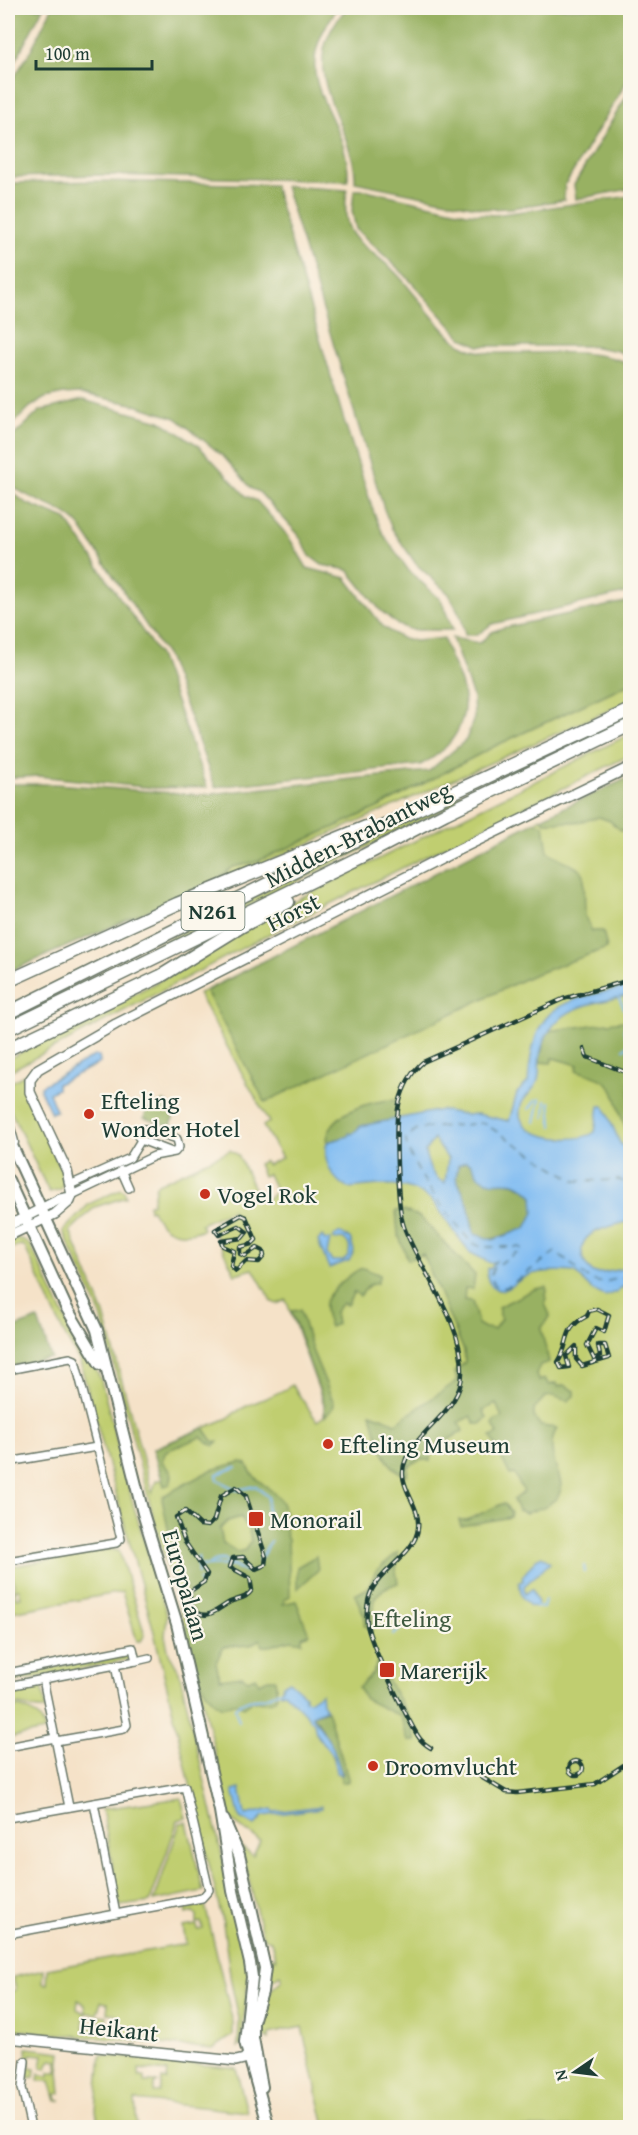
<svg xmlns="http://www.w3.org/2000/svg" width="638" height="2135" viewBox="0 0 638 2135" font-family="'Gentium Book Plus',serif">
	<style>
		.green { fill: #c0ce70; stroke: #708652; stroke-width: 1.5; fill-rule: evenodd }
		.forest { fill: #98b162; stroke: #5c774b; stroke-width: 1.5; fill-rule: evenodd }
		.water { fill: #80bcf2; stroke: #507c93; stroke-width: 1.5; fill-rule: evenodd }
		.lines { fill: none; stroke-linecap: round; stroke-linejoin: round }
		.stream { stroke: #80bcf2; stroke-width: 2 }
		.ferry { stroke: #375d64; stroke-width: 1.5; stroke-dasharray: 8 6; stroke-linecap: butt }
		.minor-casing { stroke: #6a7768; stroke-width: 10 }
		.tertiary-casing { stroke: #6a7768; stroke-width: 12 }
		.secondary-casing { stroke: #6a7768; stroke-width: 14 }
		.trunk-casing { stroke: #6a7768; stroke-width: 15 }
		.minor { stroke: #fff; stroke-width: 7 }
		.tertiary { stroke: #fff; stroke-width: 9 }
		.secondary { stroke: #fff; stroke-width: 10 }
		.trunk { stroke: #fff; stroke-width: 12 }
		.rail-casing { stroke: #1f3d34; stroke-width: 4.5 }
		.rail { stroke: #fbf7ec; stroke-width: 2; stroke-dasharray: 7; stroke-linecap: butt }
		.poi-dot { fill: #c8321e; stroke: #fbf7ec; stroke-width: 2 }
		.labels { text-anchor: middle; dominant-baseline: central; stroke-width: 4.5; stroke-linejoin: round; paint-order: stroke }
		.shield { fill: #fbf7ec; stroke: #61756b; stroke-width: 1.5 }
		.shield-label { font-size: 22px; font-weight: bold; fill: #1f3d34 }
		.street-label { font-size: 24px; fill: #1f3d34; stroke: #fbf7ec }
		.poi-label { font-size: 24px; fill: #1f3d34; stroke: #fbf7ec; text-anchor: start }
		.park-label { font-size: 24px; fill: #3f5a40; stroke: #fbf7ec }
	</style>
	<rect width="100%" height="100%" fill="#fbf7ec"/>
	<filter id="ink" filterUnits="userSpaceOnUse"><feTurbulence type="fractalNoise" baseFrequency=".0167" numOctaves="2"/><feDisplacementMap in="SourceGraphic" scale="12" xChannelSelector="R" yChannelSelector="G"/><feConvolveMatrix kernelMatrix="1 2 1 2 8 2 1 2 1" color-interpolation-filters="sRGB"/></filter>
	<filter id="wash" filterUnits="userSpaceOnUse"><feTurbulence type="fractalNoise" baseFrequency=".008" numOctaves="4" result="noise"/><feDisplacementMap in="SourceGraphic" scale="24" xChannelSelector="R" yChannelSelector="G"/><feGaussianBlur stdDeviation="1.35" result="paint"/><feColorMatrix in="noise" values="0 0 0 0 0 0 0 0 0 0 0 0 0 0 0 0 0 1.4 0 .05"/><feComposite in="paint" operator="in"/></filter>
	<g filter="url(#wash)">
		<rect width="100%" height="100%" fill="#f5e2c8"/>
		<g class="green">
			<path d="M630,683V701L260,865L215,882L233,867L256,862L377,808L495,746Z"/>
			<path d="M630,712V721L492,785L8,1025V1018Z"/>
			<path d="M630,734V755L273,932L8,1072V1059L157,982L286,905Z"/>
			<path d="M630,781V2127H325L302,2027L269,2034V2040L259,2034L255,2026L267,1993L282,1980L280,1975L267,1984L266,1954L276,1959L271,1941L263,1938L241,1847L253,1856L260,1841L231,1820L181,1611L162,1550L101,1316L63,1231L89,1204L121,1189L124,1191L126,1197L95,1207L70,1231L104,1314L152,1493L156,1481L162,1479L153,1449L228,1418C246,1402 272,1399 292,1385L317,1421L324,1416V1404L286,1300L277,1304L272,1302L253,1269L235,1274L213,1230L214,1224L233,1214L232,1210L201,1224L203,1229C182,1238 161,1233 152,1209L149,1210L148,1204H152L156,1185L230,1150L238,1155L258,1197L266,1200L276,1192L268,1174L263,1176L258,1164L264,1161L267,1165L282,1158L263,1126L269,1122L198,994L538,823L534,822L541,818L544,821Z"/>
			<path d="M24,1075L25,1089L65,1178L61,1189L49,1192L8,1105V1084Z"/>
			<path d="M15,1238L24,1240L31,1246L67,1322L88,1352L101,1380L134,1507L167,1615L165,1636L169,1654L179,1671L249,1972L241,2045L238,2047L239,2018L231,1982L223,1923L153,1628L80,1362L63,1332L25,1247L22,1245L8,1249V1240Z"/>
			<path d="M109,1549L119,1551L145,1635L141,1641H137L122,1592L11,1612L8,1584H10L12,1591H15L16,1598L21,1597L19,1589L15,1590L12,1573L8,1574V1567Z"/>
			<path d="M130,1653L131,1659L8,1683V1676Z"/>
			<path d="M42,1686L46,1709C33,1711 22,1703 8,1704V1693Z"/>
			<path d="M8,1707C24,1705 42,1714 45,1731L8,1738Z"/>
			<path d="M181,1798L186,1818L178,1820L150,1902L120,1906L102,1809Z"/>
			<path d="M187,1822L203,1891L154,1901L180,1823Z"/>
			<path d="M205,1905L233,2023V2035L213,2049L8,2029L12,1991L16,1990L13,1977L44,1970L43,1983L47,1984L48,1969L186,1944L183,1927L197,1925L198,1930L203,1929L201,1922L197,1923V1915L193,1912L187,1914L186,1908ZM78,2000L85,2004L86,2013L97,2014L101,2002L108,2003L107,2013L116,2014L115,2031L106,2030L107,2016L99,2015L98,2029L83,2027L85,2013L77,2009Z"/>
			<path d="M27,2048L61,2052L59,2071L61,2093L56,2094L57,2100H62L56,2101L50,2081H38L39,2072V2075L49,2076V2072H57L58,2061L51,2060L46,2069L41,2068L43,2055L31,2054L29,2068L35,2069L34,2077L28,2078Z"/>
			<path d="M101,2055L236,2068L247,2112L135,2100L137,2127H99L96,2110ZM139,2069L168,2072L167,2080L162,2079L160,2092H154V2084L158,2082H144V2077H139Z"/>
		</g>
		<g class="forest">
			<path d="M8,8H43L8,75Z"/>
			<path d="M52,8H338C279,84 351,112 348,181L105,175L8,177V87L30,52Z"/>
			<path d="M347,8H630V76L565,185L564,200L511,208L486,209L355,182C356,166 350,151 345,137C325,87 306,53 347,8Z"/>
			<path d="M630,90V189L576,199L574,185Z"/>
			<path d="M101,181L274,185L343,417L374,513L383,534L409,571L441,600L453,630H412L398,625L380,610L348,570L322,565L310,556L298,534L259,492L252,489L223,456L176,418L132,404L79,393L64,394L45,398L30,407L8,429V183Z"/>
			<path d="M285,186L347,190C339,243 364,241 396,273C413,290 444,337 464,346C481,355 499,353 518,353C556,353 595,349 630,364V592L492,624L477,635H465L461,617L449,594L416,564L392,529L384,509Z"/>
			<path d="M354,190H366L467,213L495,215L630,196V357L618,351L589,346H479L462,338L405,275L356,229L352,211Z"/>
			<path d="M83,400L160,421L198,445L246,496L257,501L288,536L307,568L346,578L384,628L403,639L416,641L444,638C446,652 454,664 459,677C474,716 455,748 420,765L215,787L168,658L80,526C61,505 34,503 12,486L8,487V441L40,411Z"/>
			<path d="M8,489L26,503L66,519L159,655L207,787L154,788L38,776L8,778Z"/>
			<path d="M630,601V683L495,746L377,808L256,862L233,867L214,882L8,972V784H55L200,795L429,771L466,740L474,718L473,697L452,638L480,643L492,632L502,628Z"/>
			<path d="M630,777V828L621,831L610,821L599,817L580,822H545L541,818Z"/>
			<path d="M534,822L544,825L548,852L581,870L584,875L585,916L592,931H603L607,948L533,975L265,1102L206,991Z"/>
			<path d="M630,1020V1134C618,1119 619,1094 607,1083C599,1076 586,1074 576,1070L578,1065L553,1058L551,1063L539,1062L547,1031Z"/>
			<path d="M397,1100V1120L361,1126L352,1135L327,1142C327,1112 372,1100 397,1100Z"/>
			<path d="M164,1101L167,1103L173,1118L171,1126L144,1118L147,1110Z"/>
			<path d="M466,1161L474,1165L476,1173C499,1186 512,1175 533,1196C540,1222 527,1230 505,1235C493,1239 486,1242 474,1234L468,1204L456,1178L458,1165Z"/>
			<path d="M402,1210L420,1217L475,1275L473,1289L465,1288L464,1300L472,1301L478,1324L485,1328L494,1329L501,1319L498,1307L535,1289L546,1287L547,1290L545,1304L550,1315L541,1329L549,1362L540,1365L536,1375L539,1381L545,1379L549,1385L557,1383L558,1387L564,1385L575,1391V1395L568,1401L553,1396L545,1397L534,1409V1417L541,1426L557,1428C535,1466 596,1494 526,1513L518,1510L513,1500L524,1492L514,1474L510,1475L491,1437L498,1434L493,1425L494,1421L502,1417L496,1404L483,1410L487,1418L480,1424H475L471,1416L459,1422L463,1431L432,1450L430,1461L422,1459L408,1466L407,1476C382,1467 377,1437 371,1413L396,1423L457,1381L455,1372L465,1362L464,1351L423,1254L408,1260L398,1234L396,1211Z"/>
			<path d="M363,1268L380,1275L377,1283L369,1285L360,1296L354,1292L347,1305L342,1303L335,1312L337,1324L330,1327C327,1321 324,1310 325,1303C326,1294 354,1270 363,1268Z"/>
			<path d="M300,1310L312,1350L334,1403L333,1409L325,1416L324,1404L291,1311Z"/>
			<path d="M38,1319L51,1358L8,1367V1330Z"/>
			<path d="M204,1428L213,1441L218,1442L214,1446L201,1437L166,1451L162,1461C169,1474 175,1467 170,1484L164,1486L153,1449Z"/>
			<path d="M241,1462L247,1464C254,1484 273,1486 282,1503C288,1515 282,1530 288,1540L290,1596L284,1600L283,1604L296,1601L309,1634L302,1637V1642C283,1636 279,1648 263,1646L260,1639L250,1645L223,1647L216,1663L220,1679L242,1676L248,1680L255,1677L259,1683L268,1679H275L277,1696C271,1706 262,1700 252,1701L244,1707L234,1703L222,1707C197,1693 191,1654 185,1628L194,1619L190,1597L174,1558L162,1499L163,1496L211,1470ZM241,1517L249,1530L251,1541L245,1550L237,1552L223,1543L220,1529L228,1521Z"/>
			<path d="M504,1503L511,1513L510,1517L461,1526L459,1520H467Z"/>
			<path d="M398,1552L396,1571L398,1583L385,1588L375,1597L372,1630L364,1625L365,1617L355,1595L368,1588L376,1571Z"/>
			<path d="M316,1556L318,1570L297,1589V1567Z"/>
			<path d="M377,1662L411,1721L416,1741H408L401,1717L365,1699L358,1688L373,1673Z"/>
			<path d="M327,1710L349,1781L342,1783L340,1776L343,1773C328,1757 329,1730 312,1715Z"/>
		</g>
		<g class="water">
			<path d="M630,986V995C591,1004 552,1006 541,1051C538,1061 541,1074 537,1083C532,1093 521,1098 520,1110C516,1139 577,1145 595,1132L599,1106H604L620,1143L630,1153V1221C612,1227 572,1230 584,1261C586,1266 591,1273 597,1273C609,1274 619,1267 630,1269V1287H622L617,1292L605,1296L592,1290L575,1272C561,1271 540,1270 527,1276C515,1281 512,1291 498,1290C488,1285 486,1278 487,1268L490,1269L496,1261L490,1263L469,1252L432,1200C402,1178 381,1185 348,1188C332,1180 322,1160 327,1142L349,1136V1133L352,1134L361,1126L441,1110L467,1115L477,1114L509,1121L517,1093L528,1082C534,1000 560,1003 630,986ZM434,1139L448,1159L445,1183C432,1178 427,1163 425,1151ZM466,1161C476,1164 473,1173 481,1178C501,1190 509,1171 533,1196L534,1212L526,1228L493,1240L474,1234L468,1204L456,1178L458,1165Z"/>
			<path d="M94,1056H99L100,1063L57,1084V1089L49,1093L56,1111L51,1113L40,1090L41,1086Z"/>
			<path d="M339,1233L350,1238L354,1251L349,1261L329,1268L318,1241L322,1236L325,1240L330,1239L327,1254L332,1261H343C351,1255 352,1245 344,1239L334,1240V1236Z"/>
			<path d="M542,1556L550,1563L524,1586L525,1594L532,1589L538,1603L536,1607L530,1606L522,1597L519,1582L523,1581L522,1577L536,1559Z"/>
			<path d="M289,1681L305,1695V1700L309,1701L321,1693L322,1703L326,1709L312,1715L333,1747L342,1775L336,1773L334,1757L316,1734L314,1723L284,1692L280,1693L283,1685Z"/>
			<path d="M240,1788L245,1815L272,1809L273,1812L321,1806V1808L263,1816L255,1825L240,1818L233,1790Z"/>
		</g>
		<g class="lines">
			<g class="stream">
				<path d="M619,998L628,1016L624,1031L629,1044L624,1049"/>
				<path d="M550,1102L552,1126"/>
				<path d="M529,1109L536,1100"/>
				<path d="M545,1117L546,1101"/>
				<path d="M535,1122L540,1099"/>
				<path d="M237,1467L217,1474L218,1480L237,1490L256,1486L268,1497L267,1509L271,1523"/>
				<path d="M198,1557V1574"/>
				<path d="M259,1560L271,1542"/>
				<path d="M208,1565C225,1552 231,1568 246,1571"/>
				<path d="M199,1566L235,1565"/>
				<path d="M584,1566L585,1572"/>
				<path d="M199,1580L200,1583"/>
				<path d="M536,1607L543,1608L545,1600"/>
				<path d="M393,1635L407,1624"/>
				<path d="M239,1721L235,1708C245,1699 250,1700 262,1698C267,1698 273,1693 280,1691"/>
			</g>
			<path class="ferry" d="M630,1194L624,1182L619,1180L576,1181L483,1123L417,1129L406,1139C407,1164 453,1222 471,1242L481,1247H519L522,1249L494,1267L490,1277L495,1285L502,1288L509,1286L555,1252C569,1259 583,1279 598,1282C610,1284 620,1273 630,1280"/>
		</g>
	</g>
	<g filter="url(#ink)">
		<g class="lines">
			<defs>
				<g id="minor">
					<path d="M121,1170L129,1188"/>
					<path d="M72,1184L130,1158L141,1140"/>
					<path d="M72,1195L154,1156L175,1152L179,1147L177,1139L148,1129H140L137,1135L141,1140L172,1152"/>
					<path d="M8,1370L70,1358L75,1360L121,1539L116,1543L8,1561"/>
					<path d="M8,1462L97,1447"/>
					<path d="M136,1661L149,1658"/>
					<path d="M8,1673L133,1648L136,1661L8,1686"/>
					<path d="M43,1679L69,1807"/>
					<path d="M56,1741L124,1729L127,1725L115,1665"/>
					<path d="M8,1747L55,1738"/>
					<path d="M94,1803L116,1914"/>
					<path d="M8,1818L185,1787L209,1890L202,1898L8,1934"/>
					<path d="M25,2061L22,2088L31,2128"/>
				</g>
				<g id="tertiary">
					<path d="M8,1226L60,1199L71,1197"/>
					<path d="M8,1236L55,1214L70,1201L72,1195L67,1171L30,1092V1080L38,1069L116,1024L454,852L630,767"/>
					<path d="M8,2038L236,2061L244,2059L251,2051"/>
				</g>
				<g id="secondary">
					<path d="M8,1137L97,1330L143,1513L177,1624L220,1811L233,1891L250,1963L252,1977L245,2042L269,2128"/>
					<path d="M8,1180L66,1307L100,1364"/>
					<path d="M224,1820L239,1855L265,1968L262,1992L253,2022V2038L262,2087"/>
				</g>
				<g id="trunk">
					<path d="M8,981L177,904L366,827"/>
					<path d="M8,1013L418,809L630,710"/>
					<path d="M8,1029L363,856L446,813L630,725"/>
					<path d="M8,1049L161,976L242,926L288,902"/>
					<path d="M8,1128L12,1142"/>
				</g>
			</defs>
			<use href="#minor" class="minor-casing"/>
			<use href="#tertiary" class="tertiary-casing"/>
			<use href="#secondary" class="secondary-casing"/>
			<use href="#trunk" class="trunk-casing"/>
			<use href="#minor" class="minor"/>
			<use href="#tertiary" class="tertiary"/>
			<use href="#secondary" class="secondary"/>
			<use href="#trunk" class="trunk"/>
			<defs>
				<g id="rail">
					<path d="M584,1049L587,1057L630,1074"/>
					<path d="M241,1215L246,1217L256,1240L252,1244L240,1247V1254L245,1256L257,1248L263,1251L264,1256L259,1262L246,1261L236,1271L231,1266L234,1251L223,1246L221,1241L242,1238L247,1232L239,1226L219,1235L215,1230Z"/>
					<path d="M597,1309L609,1315L604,1332L596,1328L587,1345L594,1359L600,1356L598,1345H605L609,1358L582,1366L576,1359V1346L566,1356L569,1367L561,1368L558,1362C571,1343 561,1329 587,1316L589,1311Z"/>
					<path d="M236,1487L246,1496L266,1557L265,1565L256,1569L243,1557L233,1558L230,1567L250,1578L252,1590C246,1599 239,1598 230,1602C217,1609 205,1624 192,1607L189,1592L204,1582L207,1574L185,1542L176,1517L185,1511L200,1525L208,1526L214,1520L221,1496Z"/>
					<path d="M431,1748C426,1745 421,1741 418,1736C407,1718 369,1642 367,1624C366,1614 367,1597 373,1588C384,1568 416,1552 418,1528C421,1502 394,1486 406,1459C420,1428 462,1409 462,1373C463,1320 422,1275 404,1227C397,1208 394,1124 399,1104C403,1088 410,1073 423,1062L563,999L630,980"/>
					<circle cx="576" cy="1768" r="7"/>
					<path d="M481,1777L506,1792L517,1793L595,1784L630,1761"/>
				</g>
			</defs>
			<use href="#rail" class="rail-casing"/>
			<use href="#rail" class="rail"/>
		</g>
	</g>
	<g class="poi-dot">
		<circle cx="89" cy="1114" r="6"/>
		<circle cx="205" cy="1194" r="6"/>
		<circle cx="328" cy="1444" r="6"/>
		<rect x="248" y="1511" width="16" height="16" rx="3"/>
		<rect x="379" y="1662" width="16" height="16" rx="3"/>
		<circle cx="373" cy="1766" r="6"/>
	</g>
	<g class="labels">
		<rect class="shield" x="181.5" y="892" width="63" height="38" rx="4.5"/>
		<g class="shield-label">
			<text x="213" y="911">N261</text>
		</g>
		<g class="street-label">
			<text transform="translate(358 834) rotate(-27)">Midden-Brabantweg</text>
			<text transform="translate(293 912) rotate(-27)">Horst</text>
			<text transform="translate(186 1585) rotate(74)">Europalaan</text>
			<text transform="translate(119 2029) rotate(6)">Heikant</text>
		</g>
		<g class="poi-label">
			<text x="101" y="1100">Efteling<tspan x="101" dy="28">Wonder Hotel</tspan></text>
			<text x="217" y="1194">Vogel Rok</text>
			<text x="340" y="1444">Efteling Museum</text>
			<text x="270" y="1519">Monorail</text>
			<text x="400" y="1670">Marerijk</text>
			<text x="385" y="1766">Droomvlucht</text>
		</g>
		<g class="park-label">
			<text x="412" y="1618">Efteling</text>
		</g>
	</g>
	<rect width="638" height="2135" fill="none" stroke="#fbf7ec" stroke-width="30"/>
	<g transform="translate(575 2072) rotate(256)" stroke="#fbf7ec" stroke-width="4.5" paint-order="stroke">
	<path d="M0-4.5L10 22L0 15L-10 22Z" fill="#1f3d34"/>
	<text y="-9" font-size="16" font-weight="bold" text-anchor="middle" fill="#1f3d34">N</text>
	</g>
	<path d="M36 60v9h116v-9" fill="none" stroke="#1f3d34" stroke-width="3"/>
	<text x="45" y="60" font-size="18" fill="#1f3d34" stroke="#fbf7ec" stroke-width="4.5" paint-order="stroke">100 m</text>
</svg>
